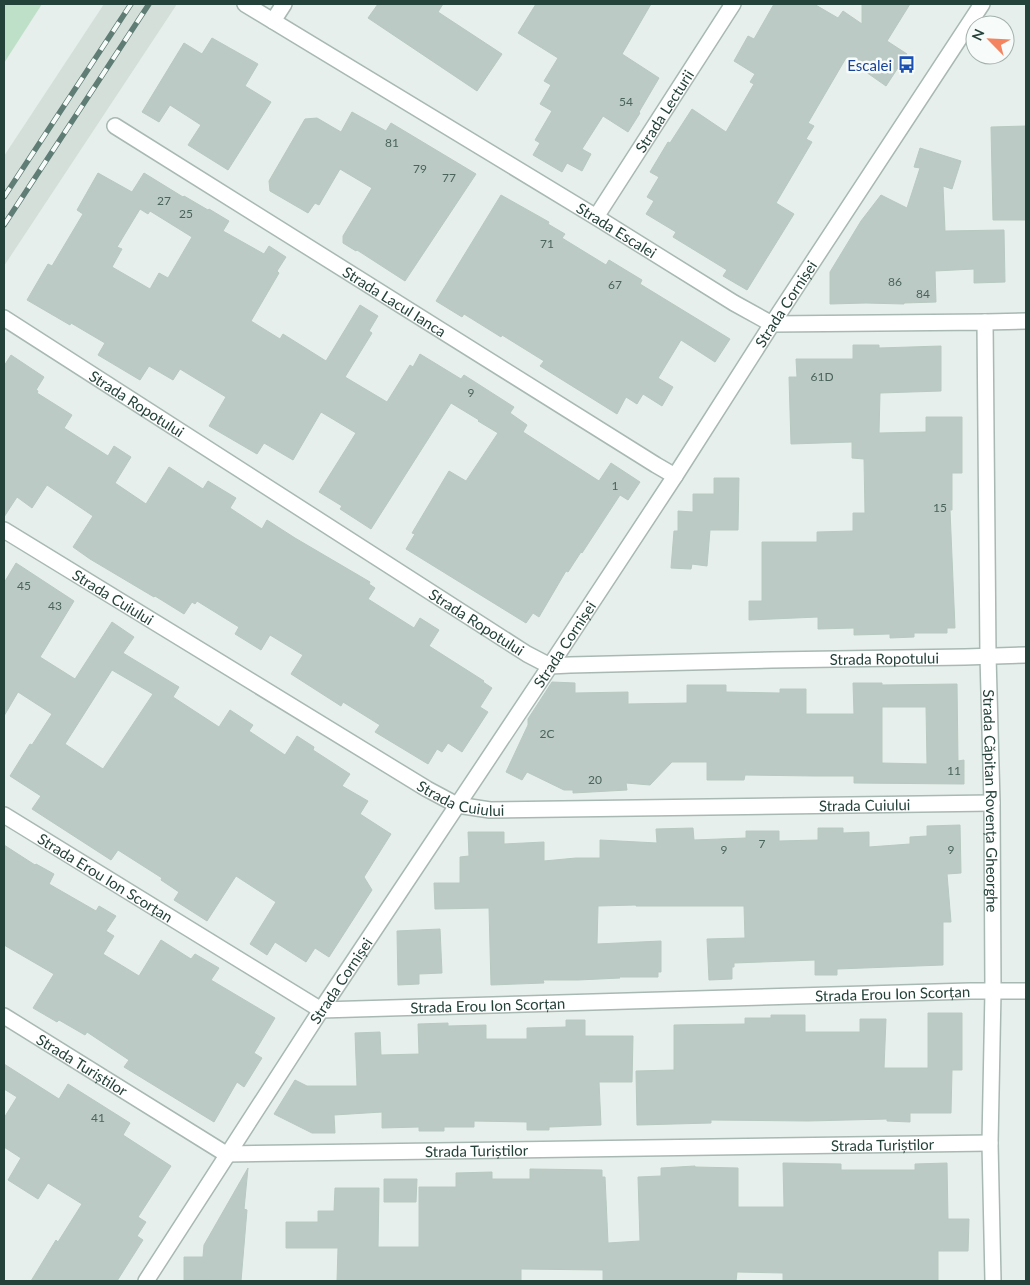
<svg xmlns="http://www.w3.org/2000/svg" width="1030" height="1285" viewBox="0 0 1030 1285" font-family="Lato,sans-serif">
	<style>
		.built { fill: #d4dfda }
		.green { fill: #bfe0c8 }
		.building { fill: #bbcac4; stroke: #b8c9c2; fill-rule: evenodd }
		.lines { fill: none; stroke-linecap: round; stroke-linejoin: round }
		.minor-casing { stroke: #a8b8b2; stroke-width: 18 }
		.tertiary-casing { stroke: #a8b8b2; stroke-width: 18 }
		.minor { stroke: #fff; stroke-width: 15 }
		.tertiary { stroke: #fff; stroke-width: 15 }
		.rail-casing { stroke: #5f7d75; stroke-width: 5.5 }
		.rail { stroke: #f7fbf9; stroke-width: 4; stroke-dasharray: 11; stroke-linecap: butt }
		.labels { text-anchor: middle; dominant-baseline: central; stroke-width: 5; stroke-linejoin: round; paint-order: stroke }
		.number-label { font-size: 12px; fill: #4a645c }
		.transit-label { font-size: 15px; fill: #164399; stroke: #f7fbf9; text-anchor: end }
		.street-label { font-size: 15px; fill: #24423a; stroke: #f7fbf9 }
	</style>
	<rect width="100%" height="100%" fill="#e6efeb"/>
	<path class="built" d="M104,4H177L4,266V156Z"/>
	<path class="green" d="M4,4H42L4,63Z"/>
	<g class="building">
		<path d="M378,4H443L438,12L502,54L477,91L368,18Z"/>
		<path d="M536,4H651L622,54L659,78L639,112L640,113L628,132L603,116L582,149L591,154L582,171L567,163L562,172L533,155L540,143L535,140L552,111L540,104L551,85L544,81L558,58L518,33Z"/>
		<path d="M774,4H814L838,18L843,11L862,24V4H910L887,41L907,54L886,86L846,58L808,123L814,126L806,139L812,142L776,203L794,214L747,290L723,276L727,270L673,237L676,232L646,214L654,201L647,197L659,177L650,172L668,142L670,143L692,109L726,132L754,84L750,82L755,74L734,61L748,36L754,39Z"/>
		<path d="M212,38L258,64L245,86L271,102L228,170L188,145L201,125L170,105L159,122L142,112L184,43L202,54Z"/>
		<path d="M352,112L386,131L391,123L476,174L405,281L357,250L356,251L343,243V236L372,188L340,169L319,205L315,203L308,213L270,191L269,181L305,119L317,118L341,132Z"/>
		<path d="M1026,126V220H993L991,127Z"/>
		<path d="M920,148L961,161L952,189L943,186L945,231L1004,230L1005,282L974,283V269L935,271L936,302L904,303V304L866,303L830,304V272L861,221L881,195L907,208L920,168L914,167Z"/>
		<path d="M98,173L132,192L144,173L183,197L184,196L208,210L209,209L229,221L223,231L264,254L269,246L286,257L277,271L279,273L251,321L280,339L283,334L326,361L360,305L378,316L369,331L372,333L345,377L387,402L410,365L413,367L420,354L461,379L464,375L514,407L510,413L527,425L523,432L599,481L611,463L640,482L628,500L620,495L582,553L581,552L568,572L566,571L539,617L533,613L526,623L406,549L415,534L412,533L449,471L466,481L498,433L478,421L479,420L451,403L371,529L340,509L342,506L319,492L356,433L321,412L293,460L264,443L257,454L209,426L226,397L180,369L173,380L149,366L140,380L98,355L105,343L71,323L70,325L27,300L48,264L52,266L83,214L77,210ZM140,209L148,214L150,211L192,237L168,278L159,273L150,289L112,267L122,249L117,247Z"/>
		<path d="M501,195L549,222L548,224L565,234L562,238L606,265L609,260L642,280L640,284L730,339L715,362L681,340L658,378L673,387L662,406L643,394L637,404L626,397L617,414L540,366L544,361L502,335L501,337L464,314L462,317L436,301Z"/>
		<path d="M853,345H879V348L941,346V391L880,393L879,433L926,432V417H962V473H952V510H950L955,628H947V633H914V637L890,638V634L854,635V628L818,629V617L749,620V601H762V542H817V532L853,531V513H865L864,459L852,458V442L791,444L789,377H797L796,359H853Z"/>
		<path d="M11,355L44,377L36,390L38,391L37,393L72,415L64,428L108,456L114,446L131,457L115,483L146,504L169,467L203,489L208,481L236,498L230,508L262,529L267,520L295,538L370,582L369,584L375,588L368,599L414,628L420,618L439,630L429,646L484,681L483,682L492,688L480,707L488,712L462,752L448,743L442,752L437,749L428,764L375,732L380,725L343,702L341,706L291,674L303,655L270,635L261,650L235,634L239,627L197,601L195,604L192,602L184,614L155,596L154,597L90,559L73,547L93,516L47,485L32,508L17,497L4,517V366Z"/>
		<path d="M714,478H739L738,530H710L707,566L692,564L691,569L671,568L674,531H678V511L693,512V494H714Z"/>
		<path d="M16,563L74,601L40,657L75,679L112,622L134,637L123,653L179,687L173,697L219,727L230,710L253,725L249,731L285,755L297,736L314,747L313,750L350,774L342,786L368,801L360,814L391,834L364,877L372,890L329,957L315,948L306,962L275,942L267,955L250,944L276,902L236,876L207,921L174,900L179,892L161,880L162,878L118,850L111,860L32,809L41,796L10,776L30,744L32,745L52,714L18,692L4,716V583ZM112,670L153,694L103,769L65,744Z"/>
		<path d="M552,682L575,683V693L628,692V704L687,703V685H726V692L780,693V689H806V714H854L853,683H882V685L957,684L958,761L964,760V784L854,783V776H814L745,775L744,780H707V762H672L650,785L626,783L627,790L573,793V790H564L527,772L522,780L506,772L528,725V719ZM882,707H926L927,764L882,763Z"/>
		<path d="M960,825L961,873L947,874L951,922H943V965L837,969V975H815V960L734,963V967H732V979L709,980L707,939L745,938L744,906H636V905L598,906L597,944L661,941V972H658V977H619L620,978L578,980H543L544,983L491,985L489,908L435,909L434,883H460V857L469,856L468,832H504V844L544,842V861L576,858H600V840L657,843L656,829L693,828L694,840L746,838V831H779V841L818,840V828H843V833L869,832V847L910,844V837L927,836V826Z"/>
		<path d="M4,845L35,865L36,864L54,874L49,884L96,911L99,906L116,916L106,931L114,936L103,954L139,976L161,940L191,959L195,954L219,968L211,980L275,1018L254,1053L262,1058L244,1087L237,1082L214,1122L124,1067L129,1060L87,1032L85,1035L59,1020L57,1022L33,1008L54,974L4,945Z"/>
		<path d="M440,929L442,973L419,974V984L398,985L397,931Z"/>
		<path d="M928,1013H962V1070H952L951,1113H910V1122L887,1121V1119L808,1121L711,1120V1123L637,1125L636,1071L674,1070V1025L745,1024V1018H771V1015H805V1032H860V1019H886L884,1068H928Z"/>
		<path d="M566,1020H585V1036H633L632,1082H599L601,1125L549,1127V1130H527V1122L474,1121V1127H444V1131H419V1127L382,1128V1112L334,1115L335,1133H312L274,1114L295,1080L307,1086H357L355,1033L380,1032L381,1055L419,1054L418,1024L448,1023V1026L486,1025V1039H527V1028L566,1027Z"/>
		<path d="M4,1064L59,1099L68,1084L130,1123L123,1135L171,1166L138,1217L146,1222L137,1236L143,1240L117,1281H31L56,1240L58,1242L82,1204L48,1183L38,1199L8,1180L21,1158L4,1147V1118L17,1097L4,1089Z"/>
		<path d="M783,1163L841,1164V1170H915V1164L947,1163L948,1219H969L968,1251H938V1281H783V1273L737,1272L736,1281H603V1270L521,1269V1281H337L338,1248H286V1222H318V1211H334L335,1188H379L378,1247H419V1187H456V1173L492,1172V1179H530V1169L602,1170V1177H605L608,1243L640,1241L638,1177L661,1176V1168L695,1166V1167L738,1168V1207H784Z"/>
		<path d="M248,1168L244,1209L247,1210L241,1281L184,1280V1257H203L204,1245Z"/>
		<path d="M384,1179H417L416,1202H384Z"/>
	</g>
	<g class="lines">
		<defs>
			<g id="minor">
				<path id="s1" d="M245,4L596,217L734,303L772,324"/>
				<path d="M273,21L284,4"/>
				<path id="s2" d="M115,126L656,465L675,476"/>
				<path id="s3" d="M596,217L733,4"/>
				<path id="s4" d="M4,318L527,654L550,666L570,665L772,660L965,657L1026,655"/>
				<path d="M985,322L1026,321"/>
				<path id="s5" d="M4,530L427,789L457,805L490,810L992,803"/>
				<path id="s6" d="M4,815L321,1010L970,991H1026"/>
				<path id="s7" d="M4,1016L226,1154L990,1143"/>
			</g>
			<g id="tertiary">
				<path id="s8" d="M772,324L985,322L988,656L992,803L993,991L990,1143L993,1281"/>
				<path id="s9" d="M146,1281L321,1010L550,666L675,476L772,324L982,4"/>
			</g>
		</defs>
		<use href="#minor" class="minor-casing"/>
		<use href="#tertiary" class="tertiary-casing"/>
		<use href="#minor" class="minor"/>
		<use href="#tertiary" class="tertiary"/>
		<defs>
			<g id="rail">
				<path d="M4,197L131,4"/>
				<path d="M4,225L149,4"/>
			</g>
		</defs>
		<use href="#rail" class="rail-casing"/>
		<use href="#rail" class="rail"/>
	</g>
	<defs>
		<symbol id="bus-bare" viewBox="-9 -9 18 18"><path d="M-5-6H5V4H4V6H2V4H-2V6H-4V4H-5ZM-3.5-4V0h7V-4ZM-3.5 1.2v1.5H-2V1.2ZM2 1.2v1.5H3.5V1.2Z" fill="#1a4fb4" stroke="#f7fbf9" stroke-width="2.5" paint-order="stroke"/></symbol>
	</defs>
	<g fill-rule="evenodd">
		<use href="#bus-bare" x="894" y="52" width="25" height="25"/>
	</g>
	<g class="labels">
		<g class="number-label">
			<text x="626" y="101">54</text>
			<text x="392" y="142">81</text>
			<text x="420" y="168">79</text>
			<text x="449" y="177">77</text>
			<text x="164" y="200">27</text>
			<text x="186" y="213">25</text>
			<text x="547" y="243">71</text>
			<text x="895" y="281">86</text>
			<text x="615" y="284">67</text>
			<text x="923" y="293">84</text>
			<text x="822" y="376">61D</text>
			<text x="471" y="392">9</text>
			<text x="615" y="485">1</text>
			<text x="940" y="507">15</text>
			<text x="24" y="585">45</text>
			<text x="55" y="605">43</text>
			<text x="547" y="733">2C</text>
			<text x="954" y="770">11</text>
			<text x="595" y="779">20</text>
			<text x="762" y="843">7</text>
			<text x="724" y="849">9</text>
			<text x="951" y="849">9</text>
			<text x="98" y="1117">41</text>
		</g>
		<g class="transit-label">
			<text x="892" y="65">Escalei</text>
		</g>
		<g class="street-label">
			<text stroke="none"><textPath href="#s3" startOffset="126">Strada Lecturii</textPath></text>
			<text stroke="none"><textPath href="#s1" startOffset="435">Strada Escalei</textPath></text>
			<text stroke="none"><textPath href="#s2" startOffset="330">Strada Lacul Ianca</textPath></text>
			<text stroke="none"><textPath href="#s9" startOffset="1168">Strada Cornișei</textPath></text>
			<text stroke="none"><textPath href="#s4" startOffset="158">Strada Ropotului</textPath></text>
			<text stroke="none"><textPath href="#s5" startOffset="128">Strada Cuiului</textPath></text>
			<text stroke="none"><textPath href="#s4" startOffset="562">Strada Ropotului</textPath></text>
			<text stroke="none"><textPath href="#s9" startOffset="762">Strada Cornișei</textPath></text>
			<text stroke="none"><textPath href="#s4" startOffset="982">Strada Ropotului</textPath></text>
			<text stroke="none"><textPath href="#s5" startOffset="532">Strada Cuiului</textPath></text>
			<text stroke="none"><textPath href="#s8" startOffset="692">Strada Căpitan Rovența Gheorghe</textPath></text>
			<text stroke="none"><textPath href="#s5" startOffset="938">Strada Cuiului</textPath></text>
			<text stroke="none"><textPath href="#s6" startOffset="119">Strada Erou Ion Scorțan</textPath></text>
			<text stroke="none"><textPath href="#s9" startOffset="358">Strada Cornișei</textPath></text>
			<text stroke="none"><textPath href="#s6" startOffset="944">Strada Erou Ion Scorțan</textPath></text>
			<text stroke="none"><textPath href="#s6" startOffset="539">Strada Erou Ion Scorțan</textPath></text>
			<text stroke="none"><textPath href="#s7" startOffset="92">Strada Turiștilor</textPath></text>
			<text stroke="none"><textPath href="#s7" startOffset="918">Strada Turiștilor</textPath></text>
			<text stroke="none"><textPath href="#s7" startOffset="512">Strada Turiștilor</textPath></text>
		</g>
	</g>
	<rect width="1030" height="1285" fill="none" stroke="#24423a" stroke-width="10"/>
	<g transform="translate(990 40) rotate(294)"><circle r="24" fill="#f7fbf9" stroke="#a3b1ad"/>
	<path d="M0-4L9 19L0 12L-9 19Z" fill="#f4845f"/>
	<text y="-8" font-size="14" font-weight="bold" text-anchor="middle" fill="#24423a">N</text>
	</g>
</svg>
